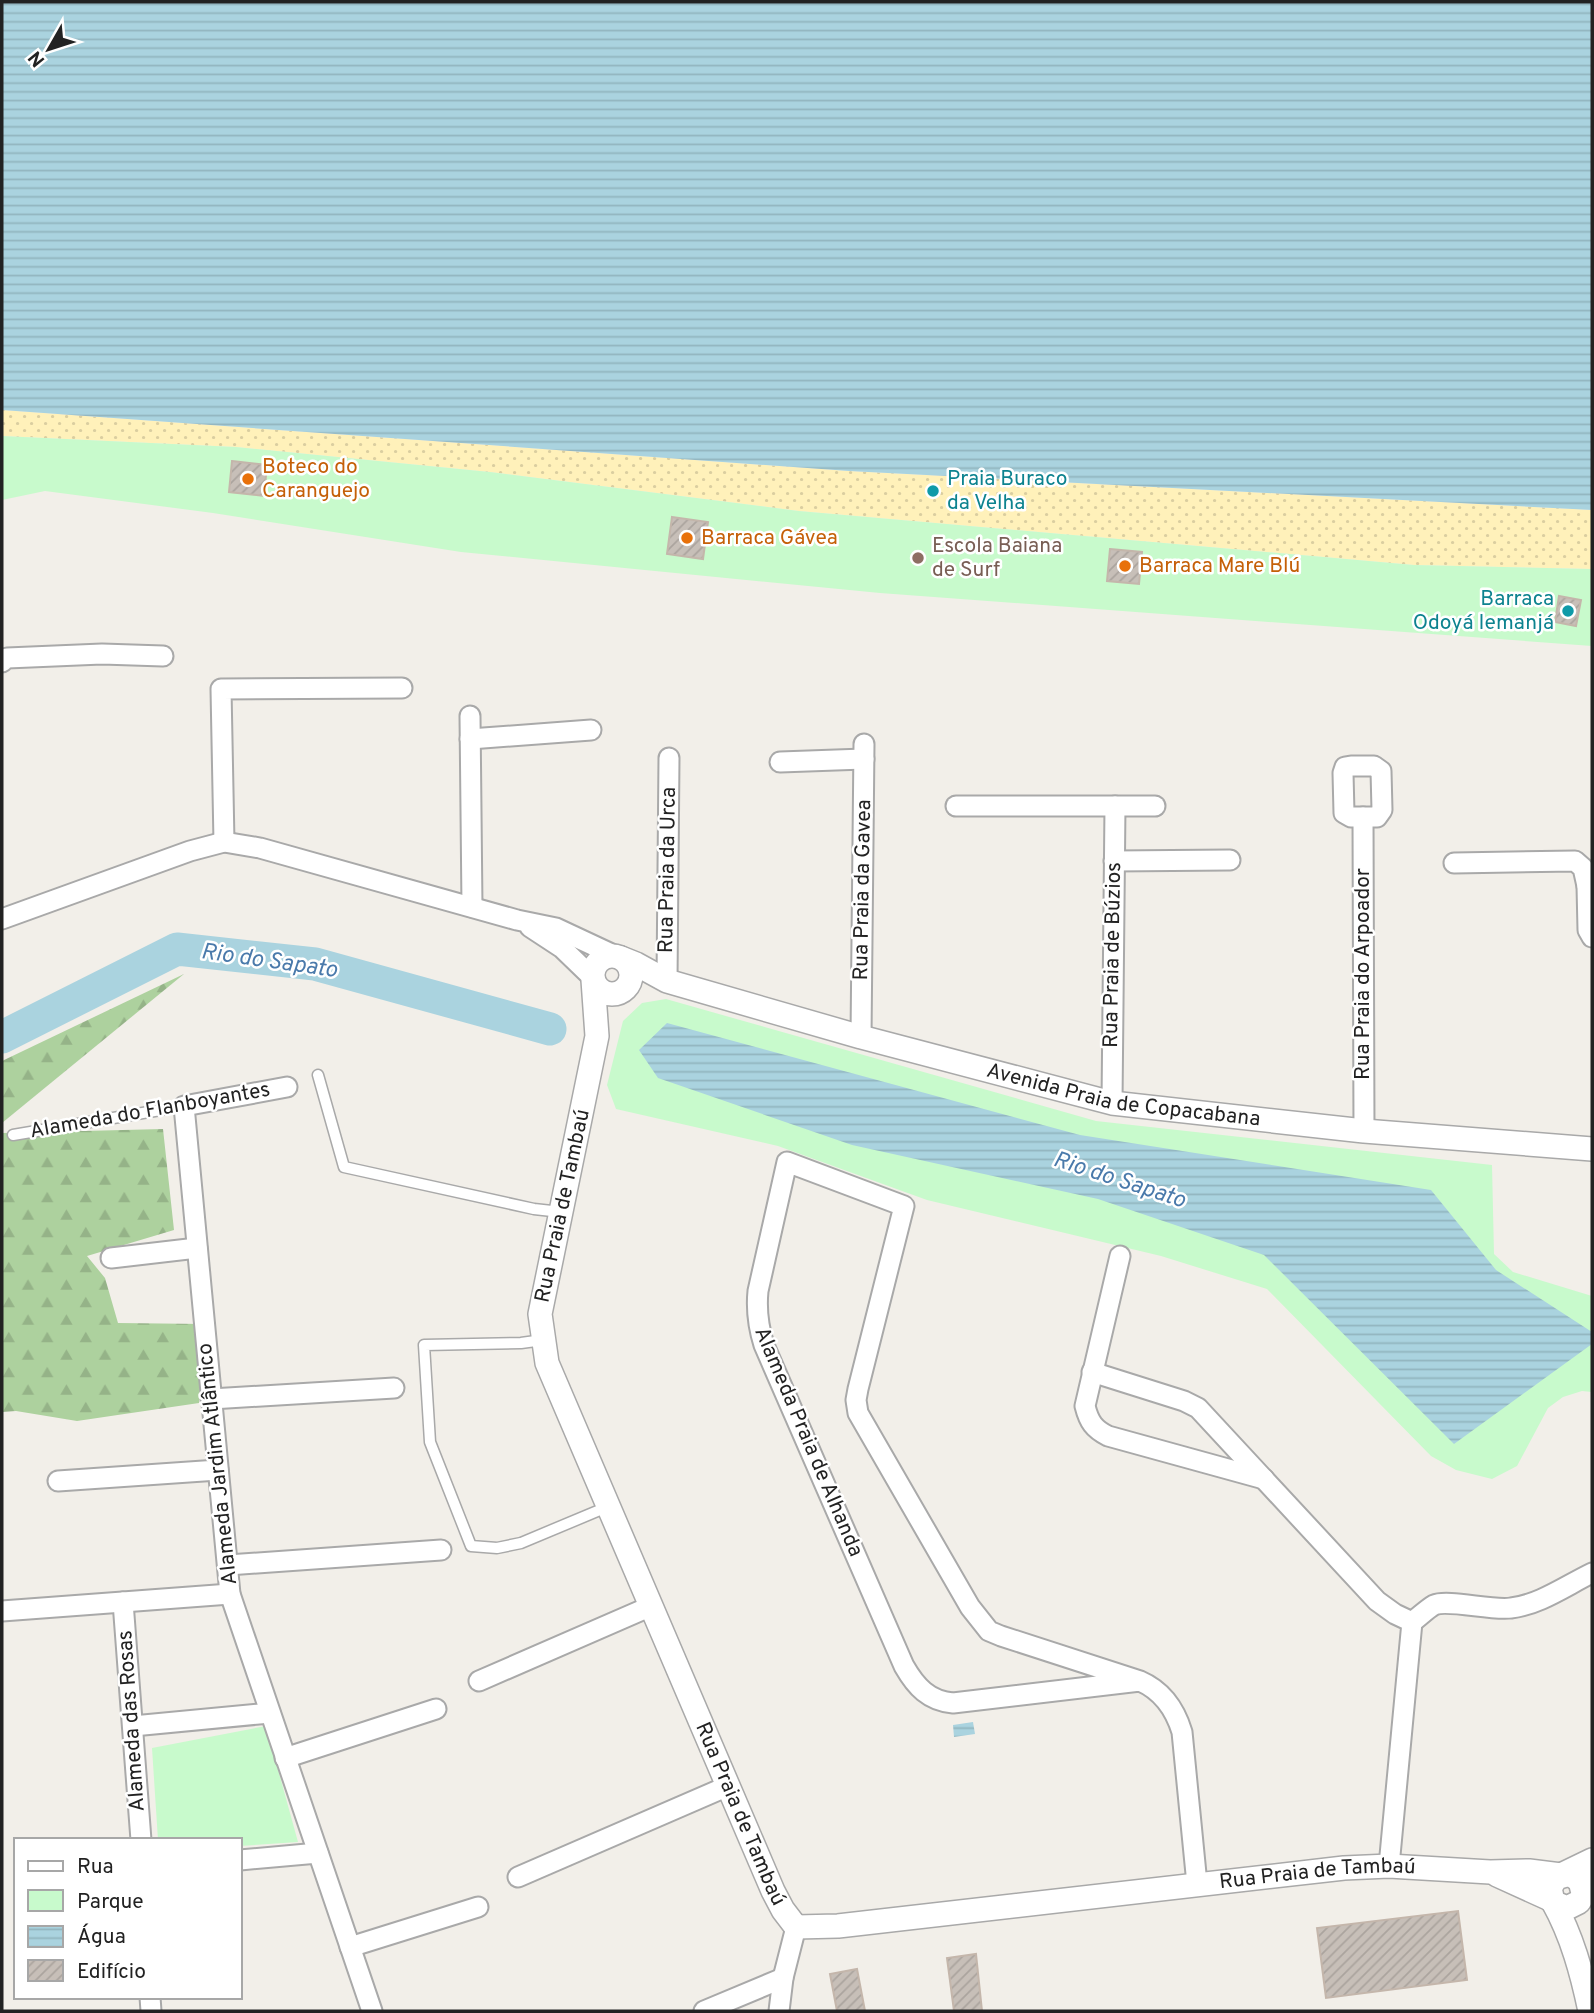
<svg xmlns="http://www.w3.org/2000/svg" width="1594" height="2013" viewBox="0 0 1594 2013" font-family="Overpass,sans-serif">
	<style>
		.forest { fill: url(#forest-firs) }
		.sand { fill: url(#sand-dots) }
		.park { fill: #c8facc }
		.water { fill: url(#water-rules) }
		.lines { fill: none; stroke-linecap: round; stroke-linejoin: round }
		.river { stroke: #aad3df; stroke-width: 33 }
		.building { fill: url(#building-hatch); stroke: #c4b6ab; stroke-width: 2 }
		.service-casing { stroke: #a9a9a9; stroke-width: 13 }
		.minor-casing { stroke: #a9a9a9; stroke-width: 23 }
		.tertiary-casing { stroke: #a9a9a9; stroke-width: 26 }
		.service { stroke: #fff; stroke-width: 10 }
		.minor { stroke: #fff; stroke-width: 19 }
		.tertiary { stroke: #fff; stroke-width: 23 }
		.food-dot { fill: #e8710a; stroke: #fff; stroke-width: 2.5 }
		.culture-dot { fill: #0f9aa8; stroke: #fff; stroke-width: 2.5 }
		.education-dot { fill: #8d6e63; stroke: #fff; stroke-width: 2.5 }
		.labels { text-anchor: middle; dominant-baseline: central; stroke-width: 5; stroke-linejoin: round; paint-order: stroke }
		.food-label { font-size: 21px; fill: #c56008; stroke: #fff; text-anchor: start }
		.culture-label { font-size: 21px; fill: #0d838f; stroke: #fff; text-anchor: start }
		.education-label { font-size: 21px; fill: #785e54; stroke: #fff; text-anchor: start }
		.street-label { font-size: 21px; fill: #222; stroke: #fff }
		.water-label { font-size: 23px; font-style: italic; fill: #4a7aab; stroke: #fff }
	</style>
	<defs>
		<pattern id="forest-firs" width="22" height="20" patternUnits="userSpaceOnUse" patternTransform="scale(1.75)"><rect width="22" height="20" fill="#add19e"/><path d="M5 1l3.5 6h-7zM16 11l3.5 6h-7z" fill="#95b388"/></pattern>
		<pattern id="sand-dots" width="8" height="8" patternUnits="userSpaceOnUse" patternTransform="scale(1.75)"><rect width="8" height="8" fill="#fff1ba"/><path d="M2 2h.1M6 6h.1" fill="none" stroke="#dacea0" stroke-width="1.8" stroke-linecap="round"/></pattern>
		<pattern id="water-rules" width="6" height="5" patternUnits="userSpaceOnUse" patternTransform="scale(1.75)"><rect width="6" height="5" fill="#aad3df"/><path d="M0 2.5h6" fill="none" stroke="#92b5bf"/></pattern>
		<pattern id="building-hatch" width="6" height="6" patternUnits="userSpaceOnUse" patternTransform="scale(1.75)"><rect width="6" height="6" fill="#c7bfb8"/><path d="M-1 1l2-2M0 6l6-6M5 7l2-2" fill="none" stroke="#aba49e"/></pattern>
	</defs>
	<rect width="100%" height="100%" fill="#f2efe9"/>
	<g class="forest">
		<path d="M184,974L2,1123V1061Z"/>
		<path d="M163,1129L174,1230L87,1256L105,1278L118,1323L204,1324L199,1403L77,1421L16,1411L2,1412V1133Z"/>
	</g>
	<path class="sand" d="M2,410L849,471L1592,510V569L1414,565L799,511L490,472L236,447L2,436Z"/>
	<g class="park">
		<path d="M2,436L236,447L490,472L799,511L1414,565L1592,569V646L880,593L461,552L213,513L45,491L2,500Z"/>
		<path d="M666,999L1096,1121L1492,1165L1494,1254L1513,1272L1592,1296V1392L1582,1391L1563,1397L1548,1408L1517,1466L1492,1479L1456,1470L1431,1456L1267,1289L1161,1256L927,1200L778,1146L616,1109L607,1085L623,1021L642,1003Z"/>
		<path d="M266,1726L298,1842L240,1846V1840H158L152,1748Z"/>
	</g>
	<g class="water">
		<path d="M2,2H1592V510L849,471L2,410Z"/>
		<path d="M667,1023L1080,1135L1431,1190L1496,1270L1592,1332V1344L1454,1444L1264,1255L1098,1199L852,1145L658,1078L639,1050Z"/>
		<path d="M973,1722L975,1734L954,1737L953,1725Z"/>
	</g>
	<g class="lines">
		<path class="river" d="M2,1037L177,949L315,964L550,1029"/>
	</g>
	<g class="building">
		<path d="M232,461L267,465L264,496L229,492Z"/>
		<path d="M672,517L708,522L703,559L667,554Z"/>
		<path d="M1110,549L1142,552L1139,584L1107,581Z"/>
		<path d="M1559,596L1581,600L1576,626L1555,622Z"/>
		<path d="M1458,1911L1467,1980L1326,1998L1317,1928Z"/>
		<path d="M976,1954L982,2011H954L947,1958Z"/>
		<path d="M857,1969L865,2011H837L830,1974Z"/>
	</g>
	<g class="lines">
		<defs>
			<g id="service">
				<path d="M318,1075L344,1167L534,1209L561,1212"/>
				<path d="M13,1135L184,1106"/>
				<path d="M543,1340L521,1343L424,1345L430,1442L471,1546L497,1548L521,1543L607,1507"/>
			</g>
			<g id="minor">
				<path d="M2,662L7,658L102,654L163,656"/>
				<path d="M470,716L472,907"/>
				<path d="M470,739L591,730"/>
				<path d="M780,762L864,759"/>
				<path d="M1351,766H1374L1381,771L1382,810L1377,817H1351L1344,813L1343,773L1345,767Z"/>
				<path d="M956,806H1155"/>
				<path d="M1363,817L1364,1131"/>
				<path d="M224,842L221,689L402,688"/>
				<path d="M1114,861L1230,860"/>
				<path d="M1454,863L1575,861L1583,868L1587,886"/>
				<path d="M1592,886H1587L1588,930L1592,937"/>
				<path d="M2,919L190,851L224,842L260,848L517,920L556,928L618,957"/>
				<path d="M530,927L562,948L592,977"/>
				<path d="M667,981L669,758"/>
				<path d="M861,1037L864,744"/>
				<path d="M287,1087L184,1106L230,1594L372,2011"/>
				<path d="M1112,1103L1115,806"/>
				<path d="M1120,1256L1085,1406C1089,1422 1094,1429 1108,1436L1264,1479"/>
				<path d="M111,1258L197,1248"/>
				<path d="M1092,1372L1184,1401L1198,1408L1377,1601L1395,1614L1412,1622L1389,1866"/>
				<path d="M211,1399L394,1388"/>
				<path d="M58,1481L218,1470"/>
				<path d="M228,1565L441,1550"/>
				<path d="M123,1602L141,1840"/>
				<path d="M2,1611L230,1594"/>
				<path d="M1412,1622C1419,1617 1427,1609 1434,1605C1448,1599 1492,1611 1511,1608C1539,1605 1567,1585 1592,1573"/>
				<path d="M479,1681L649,1607"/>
				<path d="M1140,1681L953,1703C929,1701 916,1687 904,1666L764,1345C758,1326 756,1311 758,1291L787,1162L904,1206L858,1389L856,1400L858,1413L970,1607L989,1631L1001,1636L1140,1681C1163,1691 1175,1709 1182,1732L1197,1884"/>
				<path d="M133,1726L270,1713"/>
				<path d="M285,1758L436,1709"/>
				<path d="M240,1860L318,1853"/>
				<path d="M518,1877L728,1786"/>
				<path d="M350,1947L478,1907"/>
				<path d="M150,1997L151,2011"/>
				<path d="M704,2011L783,1978"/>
				<path d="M779,2011L783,1978L796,1927"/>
			</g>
			<g id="tertiary">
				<circle cx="612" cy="975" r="19"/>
				<path id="s1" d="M621,958L636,964L667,981L861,1037L1112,1103L1364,1131L1592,1149"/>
				<path id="s2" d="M593,980L597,1036L540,1314L547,1363L773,1891L783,1910L796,1927L838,1926L1344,1868L1389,1866L1490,1872L1529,1871L1561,1875"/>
				<path d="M1563,1874L1592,1860"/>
				<path d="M1497,1875L1552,1900"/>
				<path d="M1583,1893L1580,1881L1570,1874L1556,1878L1550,1888L1553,1902L1567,1908L1579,1902L1592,1880"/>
				<path d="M1553,1902C1572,1936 1582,1973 1590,2011"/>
			</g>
		</defs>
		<use href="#service" class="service-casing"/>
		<use href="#minor" class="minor-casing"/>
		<use href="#tertiary" class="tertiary-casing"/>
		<use href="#service" class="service"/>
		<use href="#minor" class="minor"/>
		<use href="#tertiary" class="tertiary"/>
	</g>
	<g class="food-dot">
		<circle cx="248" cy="479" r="7"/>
		<circle cx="687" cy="538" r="7"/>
		<circle cx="1125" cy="566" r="7"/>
	</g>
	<g class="culture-dot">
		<circle cx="933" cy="491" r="7"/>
		<circle cx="1568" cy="611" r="7"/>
	</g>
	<circle class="education-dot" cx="918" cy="558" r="7"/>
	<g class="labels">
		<g class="food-label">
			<text x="262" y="467">Boteco do<tspan x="262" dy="24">Caranguejo</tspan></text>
			<text x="701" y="538">Barraca Gávea</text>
			<text x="1139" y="566">Barraca Mare Blú</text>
		</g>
		<g class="culture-label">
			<text x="947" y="479">Praia Buraco<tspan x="947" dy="24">da Velha</tspan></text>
			<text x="1554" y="599" text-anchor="end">Barraca<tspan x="1554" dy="24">Odoyá Iemanjá</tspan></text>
		</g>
		<g class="education-label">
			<text x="932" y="546">Escola Baiana<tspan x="932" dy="24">de Surf</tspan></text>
		</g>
		<g class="street-label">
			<text transform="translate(668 870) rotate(-89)">Rua Praia da Urca</text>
			<text transform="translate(863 890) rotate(-89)">Rua Praia da Gavea</text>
			<text transform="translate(1113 955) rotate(-89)">Rua Praia de Búzios</text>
			<text transform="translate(1363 974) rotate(-90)">Rua Praia do Arpoador</text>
			<text stroke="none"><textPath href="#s1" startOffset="523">Avenida Praia de Copacabana</textPath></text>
			<text transform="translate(150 1111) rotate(-10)">Alameda do Flanboyantes</text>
			<text transform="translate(563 1206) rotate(-78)">Rua Praia de Tambaú</text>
			<text transform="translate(808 1442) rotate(67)">Alameda Praia de Alhanda</text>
			<text transform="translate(218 1464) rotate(-96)">Alameda Jardim Atlântico</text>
			<text transform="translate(132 1721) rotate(-94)">Alameda das Rosas</text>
			<text stroke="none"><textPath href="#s2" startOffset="880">Rua Praia de Tambaú</textPath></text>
			<text stroke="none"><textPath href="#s2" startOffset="1531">Rua Praia de Tambaú</textPath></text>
		</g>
		<g class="water-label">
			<text transform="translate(269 962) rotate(8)">Rio do Sapato</text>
			<text transform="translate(1119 1181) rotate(18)">Rio do Sapato</text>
		</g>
	</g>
	<rect width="1594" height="2013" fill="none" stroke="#222222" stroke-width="7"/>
	<rect x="14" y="1838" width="228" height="161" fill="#ffffff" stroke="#a7a7a7" stroke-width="2"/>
	<rect x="28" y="1861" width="35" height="10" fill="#ffffff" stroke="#a7a7a7" stroke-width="2"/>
	<text x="77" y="1873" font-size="21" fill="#222222">Rua</text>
	<rect x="28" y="1890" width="35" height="21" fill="#c8facc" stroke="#a7a7a7" stroke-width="2"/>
	<text x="77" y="1908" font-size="21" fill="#222222">Parque</text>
	<rect x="28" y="1926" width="35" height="21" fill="url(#water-rules)" stroke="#a7a7a7" stroke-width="2"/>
	<text x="77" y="1943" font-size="21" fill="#222222">Água</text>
	<rect x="28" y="1960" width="35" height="21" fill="url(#building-hatch)" stroke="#a7a7a7" stroke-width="2"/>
	<text x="77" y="1978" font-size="21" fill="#222222">Edifício</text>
	<g transform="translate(49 49) rotate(231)" stroke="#ffffff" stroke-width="5" paint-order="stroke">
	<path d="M0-5L12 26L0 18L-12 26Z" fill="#222222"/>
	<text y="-10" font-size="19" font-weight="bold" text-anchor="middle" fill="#222222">N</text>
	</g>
</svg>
